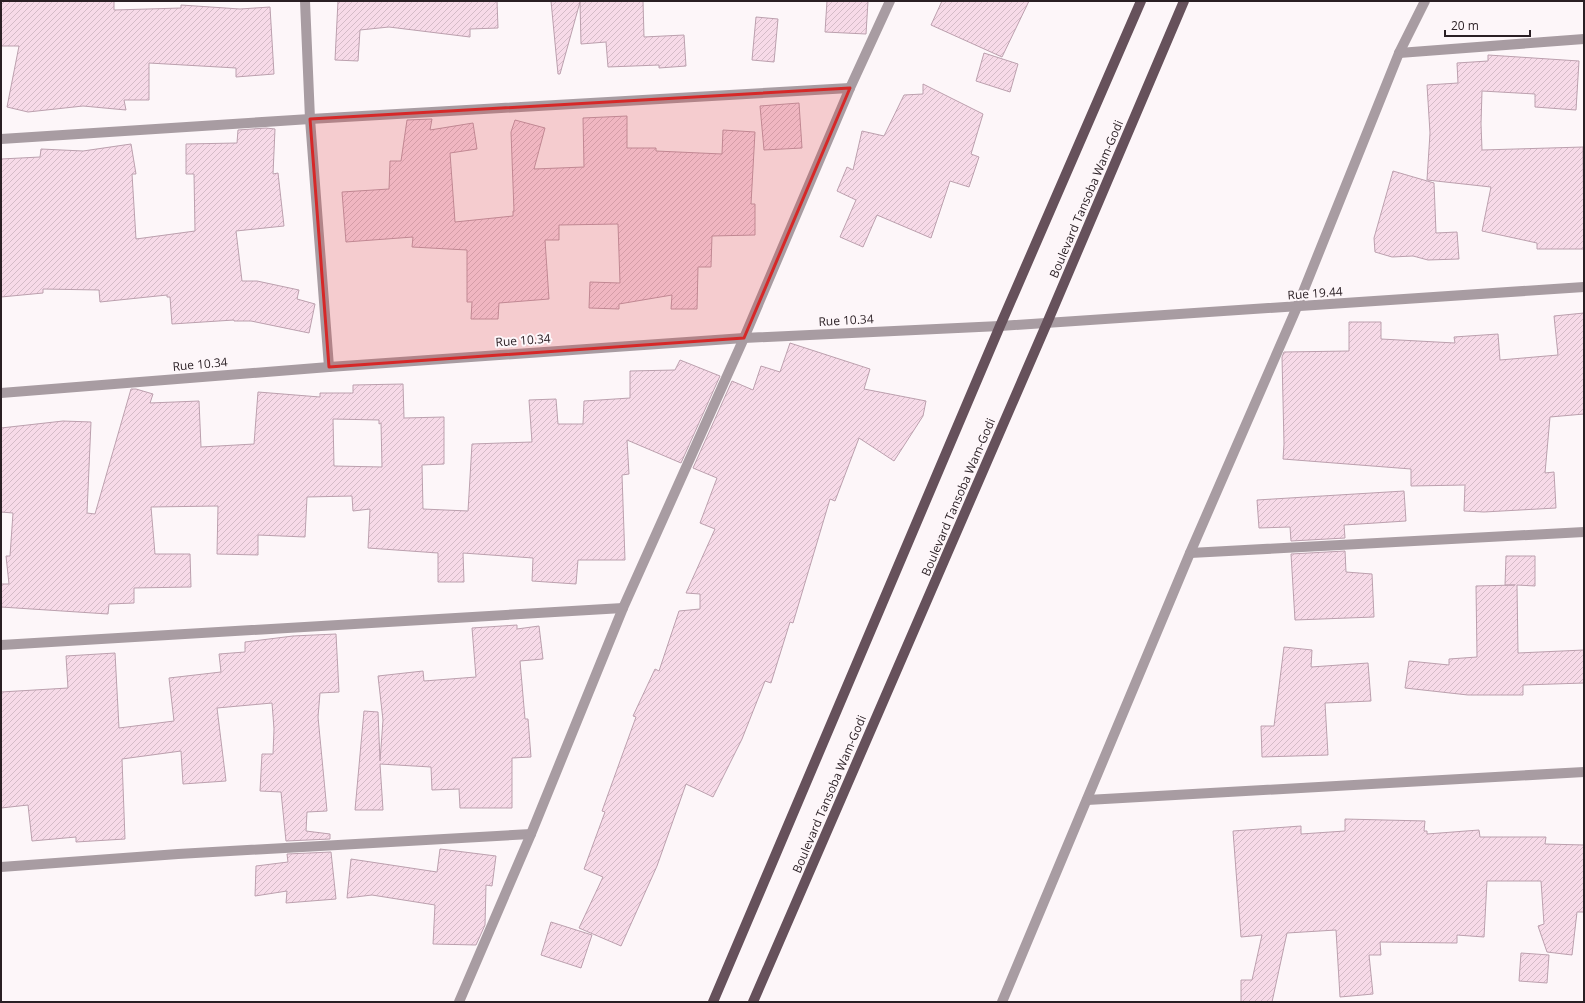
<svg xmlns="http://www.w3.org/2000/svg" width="1585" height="1003" viewBox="0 0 1585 1003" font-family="'Open Sans',sans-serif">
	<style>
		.building { fill: url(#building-hatch); stroke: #bca0ae; fill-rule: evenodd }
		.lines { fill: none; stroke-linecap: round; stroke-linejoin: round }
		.minor { stroke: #a89ca2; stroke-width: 10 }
		.major { stroke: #66515b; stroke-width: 10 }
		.marked { fill: #d62828; fill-opacity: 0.2; stroke: #d62828; stroke-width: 3; stroke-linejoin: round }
		.labels { text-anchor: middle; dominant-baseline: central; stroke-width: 4; stroke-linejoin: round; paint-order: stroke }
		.street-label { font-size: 12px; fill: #2a1f24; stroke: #fdf6f9 }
	</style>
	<defs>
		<pattern id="building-hatch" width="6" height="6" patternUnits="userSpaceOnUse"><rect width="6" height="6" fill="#f7dae8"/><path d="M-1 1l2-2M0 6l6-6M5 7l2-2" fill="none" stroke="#d4bbc7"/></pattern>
	</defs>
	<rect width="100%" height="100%" fill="#fdf6f9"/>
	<g class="building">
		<path d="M1,1H114V10L181,8V5L240,9L270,7L274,74L236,77V68L149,63V100H124L126,110L83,106L28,112L7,107L19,46H1Z"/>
		<path d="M338,1H497L498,28L470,29V37L389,27L360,30L358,61L335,60Z"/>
		<path d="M551,1H643L644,37L684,35L686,66L659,68V65L608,67L606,42L581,44L580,2L560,74H558Z"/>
		<path d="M827,1H868L866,34L825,32Z"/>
		<path d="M942,1H1029L1002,57L931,25Z"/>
		<path d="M756,17L778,19L774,62L752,60Z"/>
		<path d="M984,53L1018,64L1010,92L976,81Z"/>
		<path d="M1488,55L1579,61L1576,110L1535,107V94L1482,91L1481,124L1482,150L1583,147L1584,249H1537V243L1482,231L1491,187L1427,180L1430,133L1427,85L1458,83L1457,63L1488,61Z"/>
		<path d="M923,84L983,114L971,154L979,157L969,187L950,181L931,238L877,215L863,247L840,237L856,200L837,191L847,167L853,170L862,131L884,136L904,95L923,94Z"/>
		<path d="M799,103L802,148L764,150L760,106Z"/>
		<path d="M627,116V148H656V151L722,154L723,130L755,132L751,204H755V235L712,236L711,267H698L697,309H671L672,295L619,304V309L589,308L590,282L620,283L618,224L559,225V240H545L549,299L499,303L498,319H471L472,302H467V250L412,247L413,237L346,242L342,192L389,189L390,161H401L407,120L432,119L430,130L473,123L477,149L450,153L455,222L513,216V211H514L511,132L515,120L545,128L534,169L584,167L583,118Z"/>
		<path d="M266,128L275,129L273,174L278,173L284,226L236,231L242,281H257L299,290L297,299L315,304L309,333L251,321H234V320L172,324L170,297H167V295L100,302L99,290L43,289V293L1,297V159L40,157L41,149L83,151L131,144L136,174H132L136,239L195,231L194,174H186V144L237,143L238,130Z"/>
		<path d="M1393,171L1434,183L1436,233L1457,232L1459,259L1428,260L1413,256L1392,257L1375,252L1374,238Z"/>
		<path d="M1584,313V414L1550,417L1545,473L1554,472L1556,508L1484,512L1464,511L1465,485L1411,486V469L1283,459L1284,444L1282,357L1284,352L1349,351V322H1381V339L1455,343L1454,337L1498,334L1500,360L1558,355L1554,316Z"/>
		<path d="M790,343L870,369L864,389L926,401L923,416L894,461L859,438L835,501L830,499L793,623L790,622L771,683L765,681L742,739L713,797L686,784L657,866L621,946L579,928L603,877L584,869L605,812L602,811L636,717L633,716L655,669L659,671L679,611L700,609V594L686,593L715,529L700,523L717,478L693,468L732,381L753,390L761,366L780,372Z"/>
		<path d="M680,360L720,376L681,463L627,440L629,474L622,475L625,560H578L576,584L532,581L533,558L463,553L464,582H438V553L368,548L370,509L353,511L352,496L307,497L305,537L258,535V555L217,554L218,506L151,507L155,554H190L191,587L134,588V603L109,604L108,614L1,607V584H9L6,556H10L13,513L1,512V428L63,421L91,422L87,513L95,514L131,389H136L153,394L150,403L199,401L201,447L254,444L258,392L320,397V393H353V385L403,384L404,418L444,417V464L422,465L423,509L468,511L472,444L532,442L529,400L556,399L558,424H583L584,401L630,398V371L675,370ZM333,419L379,420V424L381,423L382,467L334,466Z"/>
		<path d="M1404,491L1406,521L1344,525L1345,538L1291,541L1290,527L1259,528L1257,500Z"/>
		<path d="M1345,551L1346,572L1372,574L1374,617L1295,620L1291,554Z"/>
		<path d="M1506,556H1535V586L1517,585L1518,653L1584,650V683L1523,685V695H1468L1405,688L1409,661L1449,665V659L1477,657L1476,586L1515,585H1505Z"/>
		<path d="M517,625V629L539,626L543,659L520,661L525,719H528L531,757L512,758V808H460L459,789L432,790L431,767L380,764L383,810H355L364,711L378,712L380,761L383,720L378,676L423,671L424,681L476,677L472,628Z"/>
		<path d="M336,634L339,692L320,693L318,717L327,811L307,812L306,831L330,834V839L286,841L281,792L260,791L262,754H273L274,729L272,703L217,708L226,781L183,784L181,751L122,759L125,839L76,842V837L32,841L28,805L1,808V692L68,688L66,656L115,653L119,728L174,721L169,678L221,672L219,654L245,652V642L293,636Z"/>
		<path d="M1284,647L1312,650L1311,667L1368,663L1371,701L1325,703L1328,755L1262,757L1261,726H1274Z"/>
		<path d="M1345,819L1425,821L1424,831H1427V834L1479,830L1480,837H1546L1545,844L1584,845V912H1577L1572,955L1547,952L1538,926L1544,924L1541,881H1487L1484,937L1457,935V943L1380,942L1381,955H1369L1373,994L1340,997L1336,930L1287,933L1272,1002H1241V980H1252L1262,935L1241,937L1233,831L1301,826V834L1345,831Z"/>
		<path d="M440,849L496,856L492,886L486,885L485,925L476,945L433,944L435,905L372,895L347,898L351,859L437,872Z"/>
		<path d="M331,852L336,899L286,903L287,891L255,896L256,866L288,862L287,854Z"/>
		<path d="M551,922L592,935L581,968L541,955Z"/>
		<path d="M1521,953L1549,955L1547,983L1519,981Z"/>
	</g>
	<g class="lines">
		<g class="minor">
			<path d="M305,1L310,119L329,367"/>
			<path d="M1399,53L1584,39"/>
			<path d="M1,139L310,119L850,88"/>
			<path d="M1,393L329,367L744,338L1000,326L1584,287"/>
			<path d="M1190,553L1584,532"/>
			<path d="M1,645L623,608"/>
			<path d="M1087,800L1584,772"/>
			<path d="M1,867L178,854L531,834"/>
			<path d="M459,1002L531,834L623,608L744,338L850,88L890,1"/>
			<path d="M1002,1002L1190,553L1297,307L1399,53L1425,1"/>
		</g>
		<g class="major">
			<path d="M713,1002L1000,326L1141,1"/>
			<path d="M753,1002L1047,323L1184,1"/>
		</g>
	</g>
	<path class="marked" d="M850,88L744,338L329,367L310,119Z"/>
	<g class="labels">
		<g class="street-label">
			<text transform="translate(1086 199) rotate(-67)">Boulevard Tansoba Wam-Godi</text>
			<text transform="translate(1315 293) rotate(-4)">Rue 19.44</text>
			<text transform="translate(846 320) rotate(-3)">Rue 10.34</text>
			<text transform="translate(523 340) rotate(-4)">Rue 10.34</text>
			<text transform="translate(200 364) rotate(-5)">Rue 10.34</text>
			<text transform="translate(958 497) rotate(-67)">Boulevard Tansoba Wam-Godi</text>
			<text transform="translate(829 794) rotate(-67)">Boulevard Tansoba Wam-Godi</text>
		</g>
	</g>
	<rect width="1585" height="1003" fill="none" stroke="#2a1f24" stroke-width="4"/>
	<path d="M1445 30v6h85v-6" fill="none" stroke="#2a1f24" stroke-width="2"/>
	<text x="1451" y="30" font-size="12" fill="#2a1f24" stroke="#fdf6f9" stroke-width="3" paint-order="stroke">20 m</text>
</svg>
